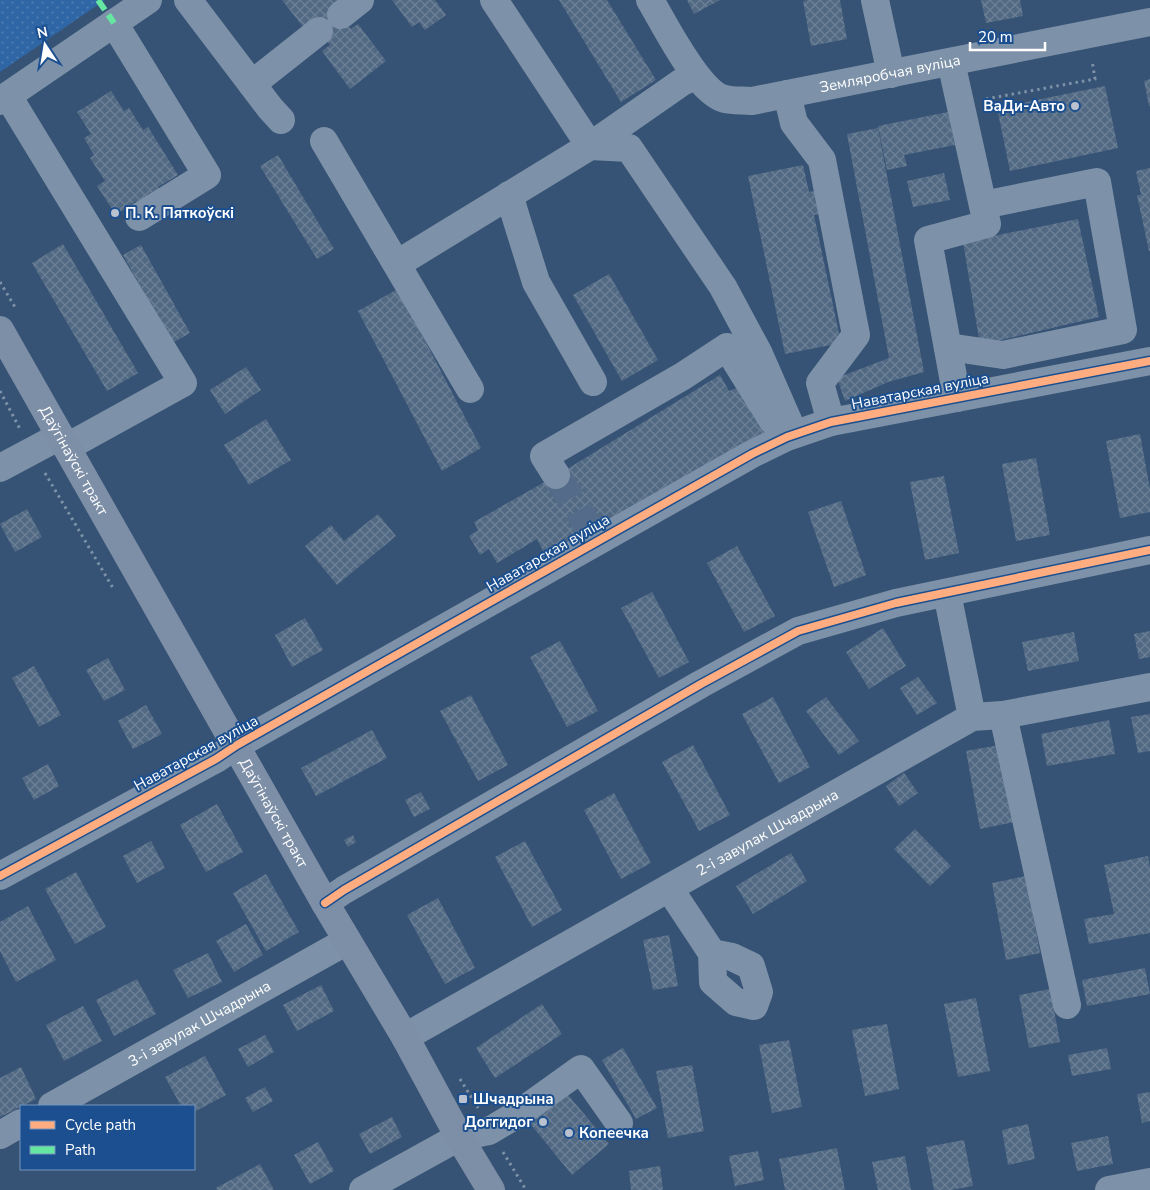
<svg xmlns="http://www.w3.org/2000/svg" width="1150" height="1190" viewBox="0 0 1150 1190" font-family="'Nunito Sans',sans-serif">
	<style>
		.grass { fill: url(#grass-dots) }
		.building { fill: url(#building-cross-hatch) }
		.lines { fill: none; stroke-linecap: round; stroke-linejoin: round }
		.minor-tunnel { stroke: #546c89; stroke-width: 28; stroke-dasharray: 28 14; stroke-linecap: butt }
		.path { stroke: #7d92a8; stroke-width: 3; stroke-dasharray: 2.5 4; stroke-linecap: butt }
		.minor { stroke: #7d92a8; stroke-width: 28 }
		.major { stroke: #7d8ea7; stroke-width: 28 }
		.quiet { stroke: #66e7a1; stroke-width: 6; stroke-dasharray: 12 6; stroke-linecap: butt }
		.cycleway-casing { stroke: #1b4f8f; stroke-width: 11 }
		.cycleway { stroke: #ffac80; stroke-width: 8 }
		.poi-dot { fill: #b9c2ce; stroke: #1b4f8f; stroke-width: 2 }
		.labels { text-anchor: middle; dominant-baseline: central; stroke-width: 4; stroke-linejoin: round; paint-order: stroke }
		.street-label { font-size: 15px; fill: #fff; stroke: #1b4f8f }
		.poi-label { font-size: 15px; font-weight: bold; fill: #fff; stroke: #1b4f8f; text-anchor: start }
	</style>
	<defs>
		<pattern id="grass-dots" width="8" height="8" patternUnits="userSpaceOnUse" patternTransform="scale(1.25)"><rect width="8" height="8" fill="#2f66a5"/><path d="M2 2h.1M6 6h.1" fill="none" stroke="#4e7db2" stroke-width="1.8" stroke-linecap="round"/></pattern>
		<pattern id="building-cross-hatch" width="8" height="8" patternUnits="userSpaceOnUse" patternTransform="scale(1.25)"><rect width="8" height="8" fill="#526984"/><path d="M0 0l8 8M0 8l8-8" fill="none" stroke="#6c8096"/></pattern>
	</defs>
	<rect width="100%" height="100%" fill="#365274"/>
	<path class="grass" d="M0,0H105L0,72Z"/>
	<g class="building">
		<path d="M282,0H339L333,4L351,29L358,24L386,61L350,89L322,51L330,45L312,21L303,27Z"/>
		<path d="M392,0H435L446,15L425,30L419,22L412,27Z"/>
		<path d="M559,0H607L656,80L621,102Z"/>
		<path d="M687,0H720L694,14Z"/>
		<path d="M808,0H840L847,39L811,46L803,1Z"/>
		<path d="M981,0H1020L1023,16L986,23Z"/>
		<path d="M1150,79V106H1149L1144,81Z"/>
		<path d="M1105,86L1118,148L1010,171L997,108Z"/>
		<path d="M111,91L124,111L129,108L143,130L148,127L178,175L158,187L162,195L141,208L136,201L116,215L97,186L105,181L90,158L94,155L84,138L91,134L77,112Z"/>
		<path d="M948,112L955,145L904,155L907,166L887,170L878,126Z"/>
		<path d="M878,128L924,372L888,382L845,401L837,378L889,358L847,134Z"/>
		<path d="M278,155L334,249L317,259L260,166Z"/>
		<path d="M803,165L809,192L819,190L824,213L814,215L841,343L785,354L748,176Z"/>
		<path d="M1150,168V251H1149L1137,195H1141L1136,171Z"/>
		<path d="M944,173L950,200L913,207L907,181Z"/>
		<path d="M1078,219L1099,317L980,345L963,242Z"/>
		<path d="M63,244L138,373L107,391L32,263Z"/>
		<path d="M141,245L190,333L172,343L123,255Z"/>
		<path d="M609,274L658,360L622,381L573,295Z"/>
		<path d="M398,289L481,448L442,471L358,311Z"/>
		<path d="M246,367L261,390L225,414L210,390Z"/>
		<path d="M720,375L729,391L739,387L766,434L547,559L537,539L497,563L489,549L480,555L469,536L478,530L474,522L564,471Z"/>
		<path d="M266,419L291,460L249,485L224,445Z"/>
		<path d="M1140,434L1150,489V512L1120,518L1106,441Z"/>
		<path d="M1036,458L1050,535L1016,541L1002,464Z"/>
		<path d="M944,476L959,553L925,560L910,482Z"/>
		<path d="M841,501L866,575L834,587L808,512Z"/>
		<path d="M27,509L42,537L15,552L0,524Z"/>
		<path d="M378,514L396,536L337,585L305,546L331,525L344,541Z"/>
		<path d="M737,546L775,616L744,632L707,563Z"/>
		<path d="M652,592L689,662L659,678L621,608Z"/>
		<path d="M305,618L323,650L292,667L275,635Z"/>
		<path d="M883,628L906,666L869,689L846,652Z"/>
		<path d="M1150,631V657L1139,659L1134,634Z"/>
		<path d="M1074,632L1079,661L1028,671L1022,642Z"/>
		<path d="M560,641L598,711L567,727L530,657Z"/>
		<path d="M108,658L125,690L104,701L86,670Z"/>
		<path d="M34,666L61,715L39,727L12,678Z"/>
		<path d="M918,677L937,703L917,715L900,688Z"/>
		<path d="M471,695L508,765L478,781L440,711Z"/>
		<path d="M773,697L810,767L779,783L742,714Z"/>
		<path d="M826,697L859,741L839,755L806,711Z"/>
		<path d="M146,705L162,734L133,749L118,721Z"/>
		<path d="M1150,714V751L1138,753L1131,717Z"/>
		<path d="M1109,720L1115,754L1047,766L1041,734Z"/>
		<path d="M372,730L387,758L316,796L301,768Z"/>
		<path d="M693,745L730,815L699,831L662,762Z"/>
		<path d="M1000,745L1014,822L980,829L966,751Z"/>
		<path d="M48,764L59,786L34,800L22,778Z"/>
		<path d="M904,773L918,793L899,806L886,786Z"/>
		<path d="M421,792L430,809L414,817L405,800Z"/>
		<path d="M614,793L651,863L621,879L584,810Z"/>
		<path d="M217,804L243,852L206,872L180,825Z"/>
		<path d="M915,829L951,866L930,886L894,849Z"/>
		<path d="M353,835L356,842L348,847L344,840Z"/>
		<path d="M151,841L165,868L137,883L123,856Z"/>
		<path d="M525,841L562,910L532,927L495,857Z"/>
		<path d="M791,853L807,881L753,914L736,886Z"/>
		<path d="M1148,856L1150,868V933L1089,944L1084,919L1114,914L1104,865Z"/>
		<path d="M76,872L106,927L75,944L45,889Z"/>
		<path d="M266,874L299,932L266,951L233,893Z"/>
		<path d="M1026,876L1040,953L1006,960L992,883Z"/>
		<path d="M438,898L475,968L445,984L407,915Z"/>
		<path d="M28,906L56,960L16,982L0,951V922Z"/>
		<path d="M246,924L263,955L234,972L216,941Z"/>
		<path d="M669,935L678,986L653,990L643,940Z"/>
		<path d="M208,953L222,982L188,998L173,970Z"/>
		<path d="M1145,968L1150,994L1087,1006L1082,980Z"/>
		<path d="M137,979L156,1014L114,1036L96,1000Z"/>
		<path d="M321,985L334,1011L297,1031L283,1005Z"/>
		<path d="M1050,989L1060,1042L1029,1048L1019,995Z"/>
		<path d="M976,998L990,1071L958,1077L944,1004Z"/>
		<path d="M542,1004L562,1034L495,1078L476,1048Z"/>
		<path d="M83,1006L102,1041L64,1061L46,1025Z"/>
		<path d="M887,1024L899,1089L865,1096L852,1030Z"/>
		<path d="M265,1035L274,1052L248,1067L238,1049Z"/>
		<path d="M789,1040L802,1107L772,1113L759,1045Z"/>
		<path d="M623,1048L657,1108L636,1119L602,1060Z"/>
		<path d="M1107,1048L1111,1069L1072,1076L1068,1055Z"/>
		<path d="M205,1056L226,1095L194,1112V1106H181L165,1077Z"/>
		<path d="M692,1065L704,1131L668,1138L656,1071Z"/>
		<path d="M21,1067L36,1099L0,1117V1078Z"/>
		<path d="M265,1087L273,1101L253,1112L245,1098Z"/>
		<path d="M565,1091L609,1144L572,1175L528,1121Z"/>
		<path d="M1150,1092V1121L1142,1123L1137,1094Z"/>
		<path d="M392,1117L402,1137L370,1154L359,1134Z"/>
		<path d="M1028,1124L1035,1159L1008,1165L1002,1130Z"/>
		<path d="M1108,1136L1113,1164L1077,1171L1071,1143Z"/>
		<path d="M964,1140L973,1186L951,1190H934L926,1147Z"/>
		<path d="M318,1142L334,1171L310,1184L294,1155Z"/>
		<path d="M837,1148L845,1190H785L779,1159Z"/>
		<path d="M758,1151L764,1180L735,1186L729,1156Z"/>
		<path d="M905,1156L911,1190H878L872,1162Z"/>
		<path d="M260,1164L274,1190H217L216,1188Z"/>
		<path d="M660,1166L663,1190H631L629,1171Z"/>
	</g>
	<g class="lines">
		<path class="minor-tunnel" d="M556,475L592,533"/>
		<g class="path">
			<path d="M986,99L1095,79L1092,60"/>
			<path d="M0,282L15,307"/>
			<path d="M0,391L20,429"/>
			<path d="M45,473L113,588"/>
			<path d="M460,1079L478,1108"/>
			<path d="M503,1152L526,1190"/>
		</g>
		<g class="minor">
			<path d="M188,0L270,108L281,120"/>
			<path d="M494,0L590,146"/>
			<path id="s1" d="M650,0C664,23 698,93 725,99C733,101 743,100 752,101L1150,22"/>
			<path d="M875,0L891,74"/>
			<path d="M341,15L360,0"/>
			<path d="M114,23L207,175L139,217"/>
			<path d="M951,62L987,224L928,240L957,398"/>
			<path d="M252,84L319,31"/>
			<path d="M787,94L794,123L822,160L856,335L820,383L831,422"/>
			<path d="M8,96L183,383L67,447"/>
			<path d="M0,101L148,0"/>
			<path d="M324,141L470,389"/>
			<path d="M590,146L629,148L723,287L759,354L794,434"/>
			<path d="M509,195L536,282L593,382"/>
			<path d="M397,264L590,146L682,82L696,76"/>
			<path d="M948,347L1003,355L1123,330L1097,182L983,205"/>
			<path d="M0,468L60,436"/>
			<path d="M556,475L544,456L683,376L727,347L773,421"/>
			<path d="M947,593L972,717"/>
			<path d="M1003,715L1067,1005"/>
			<path d="M0,876L216,759L237,745L752,454L787,437L831,422L1150,361"/>
			<path d="M669,888L712,953L732,957L751,966L759,992L754,1006L736,1002L713,982L712,953"/>
			<path d="M325,903L344,890L701,684L798,631L896,603L1150,550"/>
			<path id="s2" d="M405,1037L972,717L1003,715L1150,687"/>
			<path id="s3" d="M52,1106L347,941"/>
			<path d="M0,1135L21,1123"/>
			<path d="M363,1190L459,1137L489,1131L521,1112L581,1069L619,1123"/>
			<path d="M1109,1190L1150,1182"/>
		</g>
		<path class="major" id="s4" d="M0,330L325,903L405,1037L459,1137L491,1190"/>
		<path class="quiet" d="M98,0L114,23"/>
		<defs>
			<g id="cycleway">
				<path d="M0,876L216,759L237,745L752,454L787,437L831,422L1150,361"/>
				<path d="M325,903L344,890L701,684L798,631L896,603L1150,550"/>
			</g>
		</defs>
		<use href="#cycleway" class="cycleway-casing"/>
		<use href="#cycleway" class="cycleway"/>
	</g>
	<g class="poi-dot">
		<circle cx="1075" cy="106" r="5"/>
		<circle cx="115" cy="213" r="5"/>
		<rect x="458" y="1094" width="10" height="10" rx="2.5"/>
		<circle cx="543" cy="1122" r="5"/>
		<circle cx="569" cy="1133" r="5"/>
	</g>
	<g class="labels">
		<g class="street-label">
			<text stroke="none"><textPath href="#s1" startOffset="294">Земляробчая вуліца</textPath></text>
			<text transform="translate(920 391) rotate(-11)">Наватарская вуліца</text>
			<text stroke="none"><textPath href="#s4" startOffset="150">Даўгінаўскі тракт</textPath></text>
			<text transform="translate(548 553) rotate(-30)">Наватарская вуліца</text>
			<text transform="translate(196 753) rotate(-29)">Наватарская вуліца</text>
			<text stroke="none"><textPath href="#s4" startOffset="555">Даўгінаўскі тракт</textPath></text>
			<text stroke="none"><textPath href="#s2" startOffset="416">2-і завулак Шчадрына</textPath></text>
			<text stroke="none"><textPath href="#s3" startOffset="169">3-і завулак Шчадрына</textPath></text>
		</g>
		<g class="poi-label">
			<text x="1065" y="106" text-anchor="end">ВаДи-Авто</text>
			<text x="125" y="213">П. К. Пяткоўскі</text>
			<text x="473" y="1099">Шчадрына</text>
			<text x="533" y="1122" text-anchor="end">Доггидог</text>
			<text x="579" y="1133">Копеечка</text>
		</g>
	</g>
	<rect x="20" y="1105" width="175" height="65" fill="#1b4f8f" stroke="#7695bc"/>
	<rect x="30" y="1121" width="25" height="8" fill="#ffac80" stroke="#7695bc"/>
	<text x="65" y="1130" font-size="15" fill="#ffffff">Cycle path</text>
	<rect x="30" y="1146" width="25" height="8" fill="#66e7a1" stroke="#7695bc"/>
	<text x="65" y="1155" font-size="15" fill="#ffffff">Path</text>
	<g transform="translate(45 45) rotate(348)" stroke="#1b4f8f" stroke-width="4" paint-order="stroke">
	<path d="M0-4L9 19L0 12L-9 19Z" fill="#ffffff"/>
	<text y="-8" font-size="14" font-weight="bold" text-anchor="middle" fill="#ffffff">N</text>
	</g>
	<path d="M970 42v8h75v-8" fill="none" stroke="#ffffff" stroke-width="2.5"/>
	<text x="978" y="42" font-size="15" fill="#ffffff" stroke="#1b4f8f" stroke-width="4" paint-order="stroke">20 m</text>
</svg>
